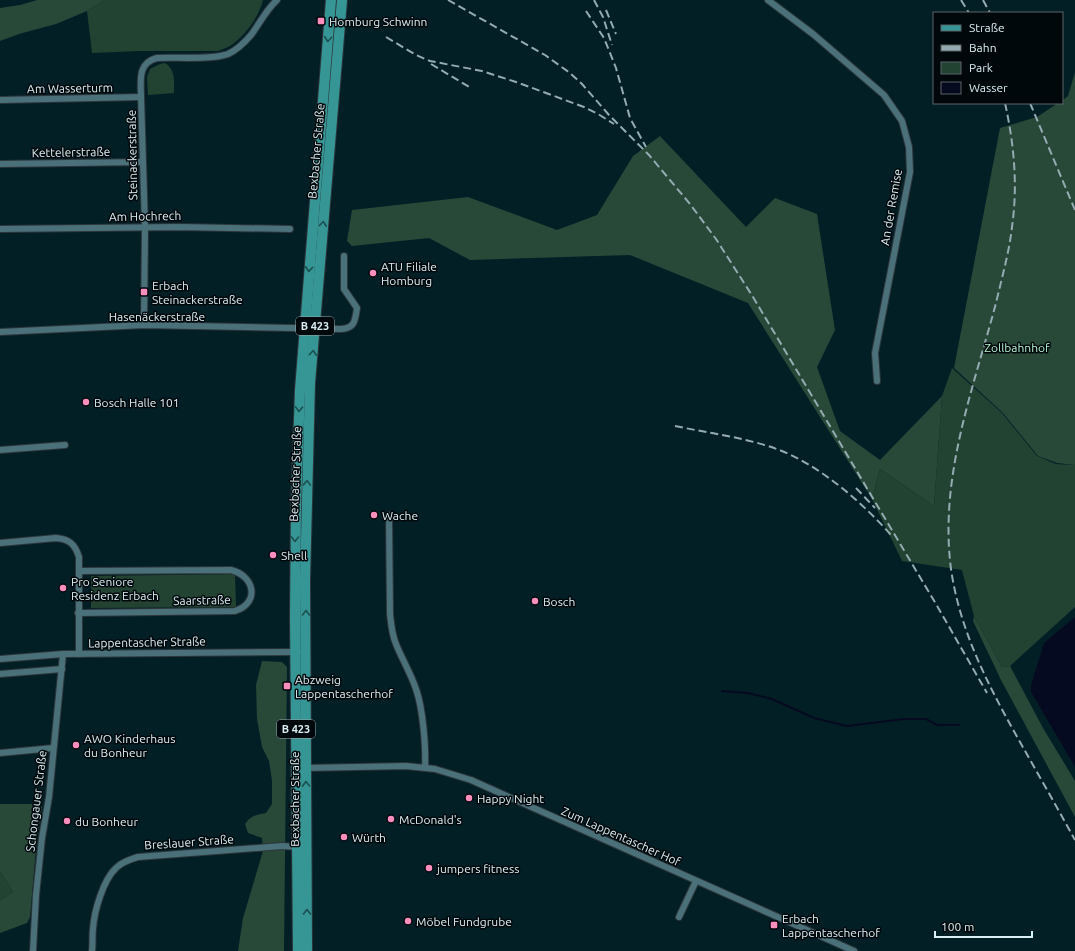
<svg xmlns="http://www.w3.org/2000/svg" width="1075" height="951" viewBox="0 0 1075 951" font-family="Ubuntu,sans-serif">
	<style>
		.green { fill: #224232 }
		.forest { fill: #284838 }
		.water { fill: #060a20 }
		.lines { fill: none; stroke-linecap: round; stroke-linejoin: round }
		.stream { stroke: #060a20; stroke-width: 2 }
		.street-casing { stroke: #2c363b; stroke-width: 8 }
		.primary-casing { stroke: #2c363b; stroke-width: 12 }
		.street { stroke: #4a707a; stroke-width: 6 }
		.primary { stroke: #369695; stroke-width: 10 }
		.rail { stroke: #94abb1; stroke-width: 2; stroke-dasharray: 8 4; stroke-linecap: butt }
		.oneway { stroke: #1b4f50 }
		.poi-dot { fill: #fe8ebe; stroke: #00080b; stroke-width: 1.5 }
		.labels { text-anchor: middle; dominant-baseline: central; stroke-width: 3; stroke-linejoin: round; paint-order: stroke }
		.shield { fill: #00080b; stroke: #99aaaf; stroke-width: 1 }
		.shield-label { font-size: 11px; font-weight: bold; fill: #dbf0f5 }
		.poi-label { font-size: 12px; fill: #dbf0f5; stroke: #00080b; text-anchor: start }
		.street-label { font-size: 12px; fill: #dbf0f5; stroke: #00080b }
		.park-label { font-size: 12px; fill: #b7f5d4; stroke: #00080b }
	</style>
	<rect width="100%" height="100%" fill="#031f26"/>
	<g class="green">
		<path d="M105,0H263C259,17 245,36 230,46C227,48 222,49 218,51H140L92,53L87,11Z"/>
		<path d="M165,63C176,70 174,82 174,93L148,95L147,77L150,69L160,64Z"/>
		<path d="M952,368L1002,413L1037,456L1056,464L1075,465V607L1010,666L1002,667L974,616L962,570L902,561L872,499L880,469L934,506L942,396Z"/>
		<path d="M235,574L236,607L91,608V576Z"/>
		<path d="M0,871L13,892L0,900Z"/>
	</g>
	<g class="forest">
		<path d="M37,0H105L87,11L56,24L19,34L0,41V8L20,5Z"/>
		<path d="M1075,72V465L1057,463L1038,456L1003,413L954,368L1000,128L1037,117L1058,103H1062V101L1068,96Z"/>
		<path d="M660,136L746,227L775,198L817,214L835,330L817,367L840,431L880,460L942,396L934,506L880,469L872,499L748,303L630,255L470,260L429,238L352,246L347,241L352,210L468,197L557,230L597,215L633,156Z"/>
		<path d="M974,616L1002,667L1010,666L1043,728L1075,781V817L1001,680L973,621Z"/>
		<path d="M262,661L282,662L287,667L284,951H238L243,918L263,851L262,838L248,833L245,824C251,815 256,815 266,813L272,804V781L269,761L262,747L257,719L256,685Z"/>
		<path d="M0,804H35L42,807L37,838L30,917L27,923L0,933V900L13,892L0,871Z"/>
	</g>
	<path class="water" d="M1075,617V767L1031,692V685L1044,643Z"/>
	<g class="lines">
		<path class="stream" d="M722,691L748,693L772,699L814,718L847,726L904,719H926L937,725H959"/>
		<defs>
			<g id="street">
				<path d="M768,0L813,34L884,95L902,121L909,147L910,172L875,353L877,381"/>
				<path d="M0,100L141,97"/>
				<path d="M0,164L143,162"/>
				<path d="M0,229L179,227L290,229"/>
				<path d="M144,325L145,227L141,97C141,81 137,63 157,58C175,57 213,60 228,54C237,50 245,42 251,35C260,23 266,10 277,0"/>
				<path d="M0,332L144,325L341,329C355,328 355,321 357,308L344,289V256"/>
				<path d="M0,450L65,445"/>
				<path d="M389,515L390,614C391,624 392,635 396,644C402,659 411,674 416,689C423,709 426,747 425,768"/>
				<path d="M0,543L56,538C69,539 75,544 79,557V654"/>
				<path d="M78,613L235,611C260,603 255,576 231,570L80,571"/>
				<path d="M0,659L63,654L298,652"/>
				<path d="M0,674L62,669"/>
				<path d="M0,753L53,748"/>
				<path d="M304,768L406,766L435,769L471,780L854,951"/>
				<path d="M679,917L696,881"/>
				<path d="M33,951L36,895L42,838L49,797L63,654"/>
				<path d="M92,951C93,944 92,936 93,929C94,912 103,880 116,868C122,862 131,859 138,857L282,846L299,847"/>
			</g>
			<g id="primary">
				<path d="M298,951L295,617L296,507L300,390L331,0"/>
				<path d="M307,951L305,580L310,383L342,0"/>
			</g>
		</defs>
		<use href="#street" class="street-casing"/>
		<use href="#primary" class="primary-casing"/>
		<use href="#street" class="street"/>
		<use href="#primary" class="primary"/>
		<g class="rail">
			<path d="M448,0L545,55L570,73L582,84L609,115L649,155L690,204L716,239L753,297L936,604L987,693"/>
			<path d="M594,0L603,17L612,45"/>
			<path d="M961,0L969,13"/>
			<path d="M983,0L990,13"/>
			<path d="M606,10L616,34"/>
			<path d="M586,11L604,38L616,68L630,118L646,147"/>
			<path d="M386,37L416,55L430,61L482,71L516,82L584,107L598,114L614,124"/>
			<path d="M431,64L471,88"/>
			<path d="M1005,103C1014,144 1018,185 1012,227C1009,253 1002,277 996,303C973,390 939,477 951,569C960,632 989,687 1020,742C1038,774 1057,807 1075,840"/>
			<path d="M1030,103L1075,210"/>
			<path d="M675,426C708,433 742,437 774,448C817,463 861,501 891,535"/>
			<path d="M856,488L875,508"/>
		</g>
	</g>
	<defs><path id="oneway-chevron" d="M-2-3.5L2.5 0L-2 3.5" fill="none" stroke-width="1.6" stroke-linecap="round" stroke-linejoin="round"/></defs>
	<g class="oneway">
		<use href="#oneway-chevron" transform="translate(328 39) rotate(95)"/>
		<use href="#oneway-chevron" transform="translate(323 224) rotate(-85)"/>
		<use href="#oneway-chevron" transform="translate(309 269) rotate(94)"/>
		<use href="#oneway-chevron" transform="translate(313 353) rotate(-86)"/>
		<use href="#oneway-chevron" transform="translate(299 409) rotate(92)"/>
		<use href="#oneway-chevron" transform="translate(307 483) rotate(-88)"/>
		<use href="#oneway-chevron" transform="translate(295 539) rotate(91)"/>
		<use href="#oneway-chevron" transform="translate(306 613) rotate(-90)"/>
		<use href="#oneway-chevron" transform="translate(306 784) rotate(-91)"/>
		<use href="#oneway-chevron" transform="translate(307 912) rotate(-90)"/>
	</g>
	<g class="poi-dot">
		<rect x="317" y="17" width="8" height="8" rx="2"/>
		<circle cx="373" cy="273" r="4"/>
		<rect x="140" y="288" width="8" height="8" rx="2"/>
		<circle cx="86" cy="402" r="4"/>
		<circle cx="374" cy="515" r="4"/>
		<circle cx="273" cy="555" r="4"/>
		<circle cx="63" cy="588" r="4"/>
		<circle cx="535" cy="601" r="4"/>
		<rect x="283" y="682" width="8" height="8" rx="2"/>
		<circle cx="76" cy="745" r="4"/>
		<circle cx="469" cy="798" r="4"/>
		<circle cx="391" cy="819" r="4"/>
		<circle cx="67" cy="821" r="4"/>
		<circle cx="344" cy="837" r="4"/>
		<circle cx="429" cy="868" r="4"/>
		<circle cx="408" cy="921" r="4"/>
		<rect x="770" y="921" width="8" height="8" rx="2"/>
	</g>
	<g class="labels">
		<g class="shield">
			<rect x="296" y="317" width="38" height="18" rx="3"/>
			<rect x="277" y="720" width="38" height="18" rx="3"/>
		</g>
		<g class="shield-label">
			<text x="315" y="326">B 423</text>
			<text x="296" y="729">B 423</text>
		</g>
		<g class="poi-label">
			<text x="329" y="21">Homburg Schwinn</text>
			<text x="381" y="266">ATU Filiale<tspan x="381" dy="14">Homburg</tspan></text>
			<text x="152" y="285">Erbach<tspan x="152" dy="14">Steinackerstraße</tspan></text>
			<text x="94" y="402">Bosch Halle 101</text>
			<text x="382" y="515">Wache</text>
			<text x="281" y="555">Shell</text>
			<text x="71" y="581">Pro Seniore<tspan x="71" dy="14">Residenz Erbach</tspan></text>
			<text x="543" y="601">Bosch</text>
			<text x="295" y="679">Abzweig<tspan x="295" dy="14">Lappentascherhof</tspan></text>
			<text x="84" y="738">AWO Kinderhaus<tspan x="84" dy="14">du Bonheur</tspan></text>
			<text x="477" y="798">Happy Night</text>
			<text x="399" y="819">McDonald's</text>
			<text x="75" y="821">du Bonheur</text>
			<text x="352" y="837">Würth</text>
			<text x="437" y="868">jumpers fitness</text>
			<text x="782" y="918">Erbach<tspan x="782" dy="14">Lappentascherhof</tspan></text>
			<text x="416" y="921">Möbel Fundgrube</text>
		</g>
		<g class="street-label">
			<text transform="translate(70 88) rotate(-1)">Am Wasserturm</text>
			<text transform="translate(316 151) rotate(-85)">Bexbacher Straße</text>
			<text transform="translate(71 152) rotate(-1)">Kettelerstraße</text>
			<text transform="translate(132 155) rotate(-91)">Steinackerstraße</text>
			<text transform="translate(891 207) rotate(-80)">An der Remise</text>
			<text transform="translate(145 216) rotate(-1)">Am Hochrech</text>
			<text x="157" y="316">Hasenäckerstraße</text>
			<text transform="translate(295 474) rotate(-88)">Bexbacher Straße</text>
			<text transform="translate(202 600) rotate(-1)">Saarstraße</text>
			<text transform="translate(147 642) rotate(-1)">Lappentascher Straße</text>
			<text transform="translate(294 799) rotate(-90)">Bexbacher Straße</text>
			<text transform="translate(36 801) rotate(-83)">Schongauer Straße</text>
			<text transform="translate(621 836) rotate(24)">Zum Lappentascher Hof</text>
			<text transform="translate(189 842) rotate(-4)">Breslauer Straße</text>
		</g>
		<g class="park-label">
			<text x="1017" y="347">Zollbahnhof</text>
		</g>
	</g>
	<rect x="933" y="12" width="130" height="92" fill="#00080b" stroke="#586569"/>
	<rect x="941" y="25" width="20" height="6" fill="#369695" stroke="#586569"/>
	<text x="969" y="32" font-size="12" fill="#dbf0f5">Straße</text>
	<rect x="941" y="45" width="20" height="6" fill="#94abb1" stroke="#586569"/>
	<text x="969" y="52" font-size="12" fill="#dbf0f5">Bahn</text>
	<rect x="941" y="62" width="20" height="12" fill="#224232" stroke="#586569"/>
	<text x="969" y="72" font-size="12" fill="#dbf0f5">Park</text>
	<rect x="941" y="82" width="20" height="12" fill="#060a20" stroke="#586569"/>
	<text x="969" y="92" font-size="12" fill="#dbf0f5">Wasser</text>
	<path d="M935 931v6h97v-6" fill="none" stroke="#dbf0f5" stroke-width="2"/>
	<text x="941" y="931" font-size="12" fill="#dbf0f5" stroke="#00080b" stroke-width="3" paint-order="stroke">100 m</text>
</svg>
